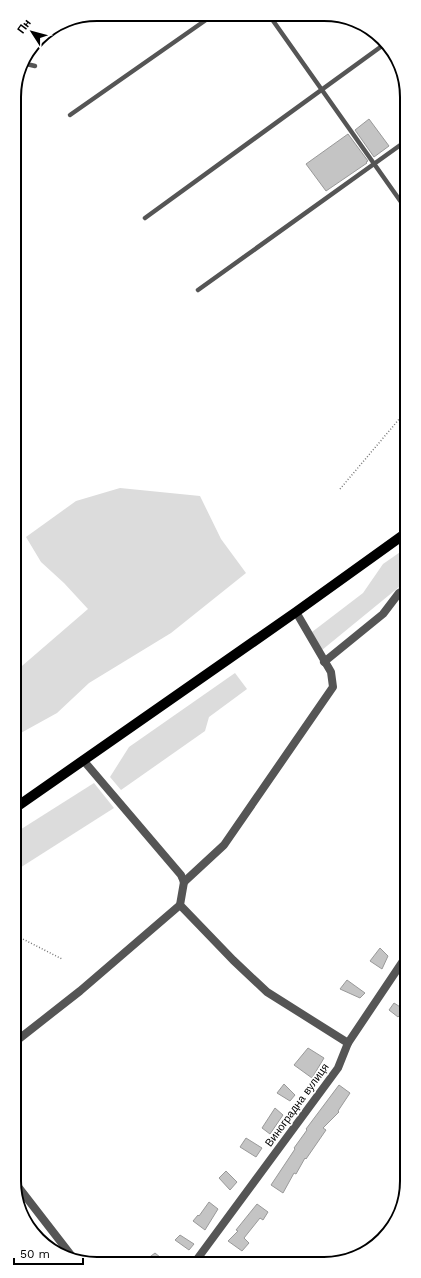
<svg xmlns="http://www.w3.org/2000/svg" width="421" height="1278" viewBox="0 0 421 1278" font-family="'Work Sans',sans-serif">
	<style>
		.green { fill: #dcdcdc }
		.building { fill: #c4c4c4; stroke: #999 }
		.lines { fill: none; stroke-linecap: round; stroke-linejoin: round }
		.path { stroke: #777; stroke-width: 1.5; stroke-dasharray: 1 2; stroke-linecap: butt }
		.lane { stroke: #555; stroke-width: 4.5 }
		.street { stroke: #555; stroke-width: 8 }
		.primary { stroke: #000; stroke-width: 10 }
		.labels { text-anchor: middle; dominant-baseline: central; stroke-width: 3.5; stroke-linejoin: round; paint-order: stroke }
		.street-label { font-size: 11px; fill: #000; stroke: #fff }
		.rim { fill: none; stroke: #000; stroke-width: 2 }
	</style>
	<rect width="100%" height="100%" fill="#fff"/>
	<g class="green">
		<path d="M120,488L200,496L221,539L246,573L171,633L89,683L57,713L19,734L15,735V672L88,609L64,583L41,562L26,537L76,501Z"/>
		<path d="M406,548V583L399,587L322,650L312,632L363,593L383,564Z"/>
		<path d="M235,673L247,689L209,717L205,731L121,790L110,777L129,747Z"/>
		<path d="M94,783L114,808L15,871V833Z"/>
	</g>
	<g class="building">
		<path d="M369,119L389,146L374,157L355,130Z"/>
		<path d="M348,134L368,161L366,162L367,163L326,191L306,164Z"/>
		<path d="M380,948L388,956L382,969L370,961Z"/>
		<path d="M347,980L365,993L360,998L340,989Z"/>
		<path d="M394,1003L405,1010L398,1017L389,1010Z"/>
		<path d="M308,1048L324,1058L312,1078L294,1065Z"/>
		<path d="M284,1084L295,1095L290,1101L277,1093Z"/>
		<path d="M339,1085L350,1093L338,1111L339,1112L323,1128L326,1130L306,1159L305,1158L296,1174L294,1173L283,1193L271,1185L295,1149L294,1148L307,1130L306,1129Z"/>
		<path d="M275,1108L283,1115L270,1134L262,1128Z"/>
		<path d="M246,1138L262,1148L256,1157L240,1147Z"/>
		<path d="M226,1171L237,1182L230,1190L219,1178Z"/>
		<path d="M209,1202L218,1209L205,1230L193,1221L198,1215L199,1216Z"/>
		<path d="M257,1204L268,1212L263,1220L260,1218L244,1238L249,1243L242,1251L228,1241L238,1231L236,1230Z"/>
		<path d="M180,1235L194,1244L189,1250L175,1240Z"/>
		<path d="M155,1253L166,1262H143Z"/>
	</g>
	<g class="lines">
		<g class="path">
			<path d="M340,489L406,411"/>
			<path d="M15,935L62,959"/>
		</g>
		<g class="lane">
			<path d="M269,15L406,209"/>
			<path d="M22,63L35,66"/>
			<path d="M70,115L213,15"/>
			<path d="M145,218L386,43"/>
			<path d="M198,290L406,141"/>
		</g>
		<g class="street">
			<path d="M324,662L383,614L399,593L406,589"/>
			<path d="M83,760L181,875L184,882L180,905L233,960L267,992L348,1043"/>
			<path d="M184,882L224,845L333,687L331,672L296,612"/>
			<path d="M15,1042L80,991L180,905"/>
			<path d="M16,1184L74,1259"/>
			<path d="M195,1262L338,1068L348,1043L407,955"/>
		</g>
		<path class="primary" d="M15,808L296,612L406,533"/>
	</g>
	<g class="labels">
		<g class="street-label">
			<text transform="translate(297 1105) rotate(-54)">Виноградна вулиця</text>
		</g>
	</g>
	<path d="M0 0H421V1278H0ZM97 21H324A76 76 0 0 1 400 97V1181A76 76 0 0 1 324 1257H97A76 76 0 0 1 21 1181V97A76 76 0 0 1 97 21Z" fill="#fff" fill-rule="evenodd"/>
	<path class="rim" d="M97 21H324A76 76 0 0 1 400 97V1181A76 76 0 0 1 324 1257H97A76 76 0 0 1 21 1181V97A76 76 0 0 1 97 21Z"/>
	<g transform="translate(32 32) rotate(306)" stroke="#ffffff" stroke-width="3" paint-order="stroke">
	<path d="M0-3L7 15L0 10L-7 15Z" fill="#000000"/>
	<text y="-6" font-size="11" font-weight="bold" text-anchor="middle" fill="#000000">Пн</text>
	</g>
	<path d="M14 1258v6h69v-6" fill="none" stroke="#000000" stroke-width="2"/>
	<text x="20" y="1258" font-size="12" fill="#000000" stroke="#ffffff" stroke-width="3" paint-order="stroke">50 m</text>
</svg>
